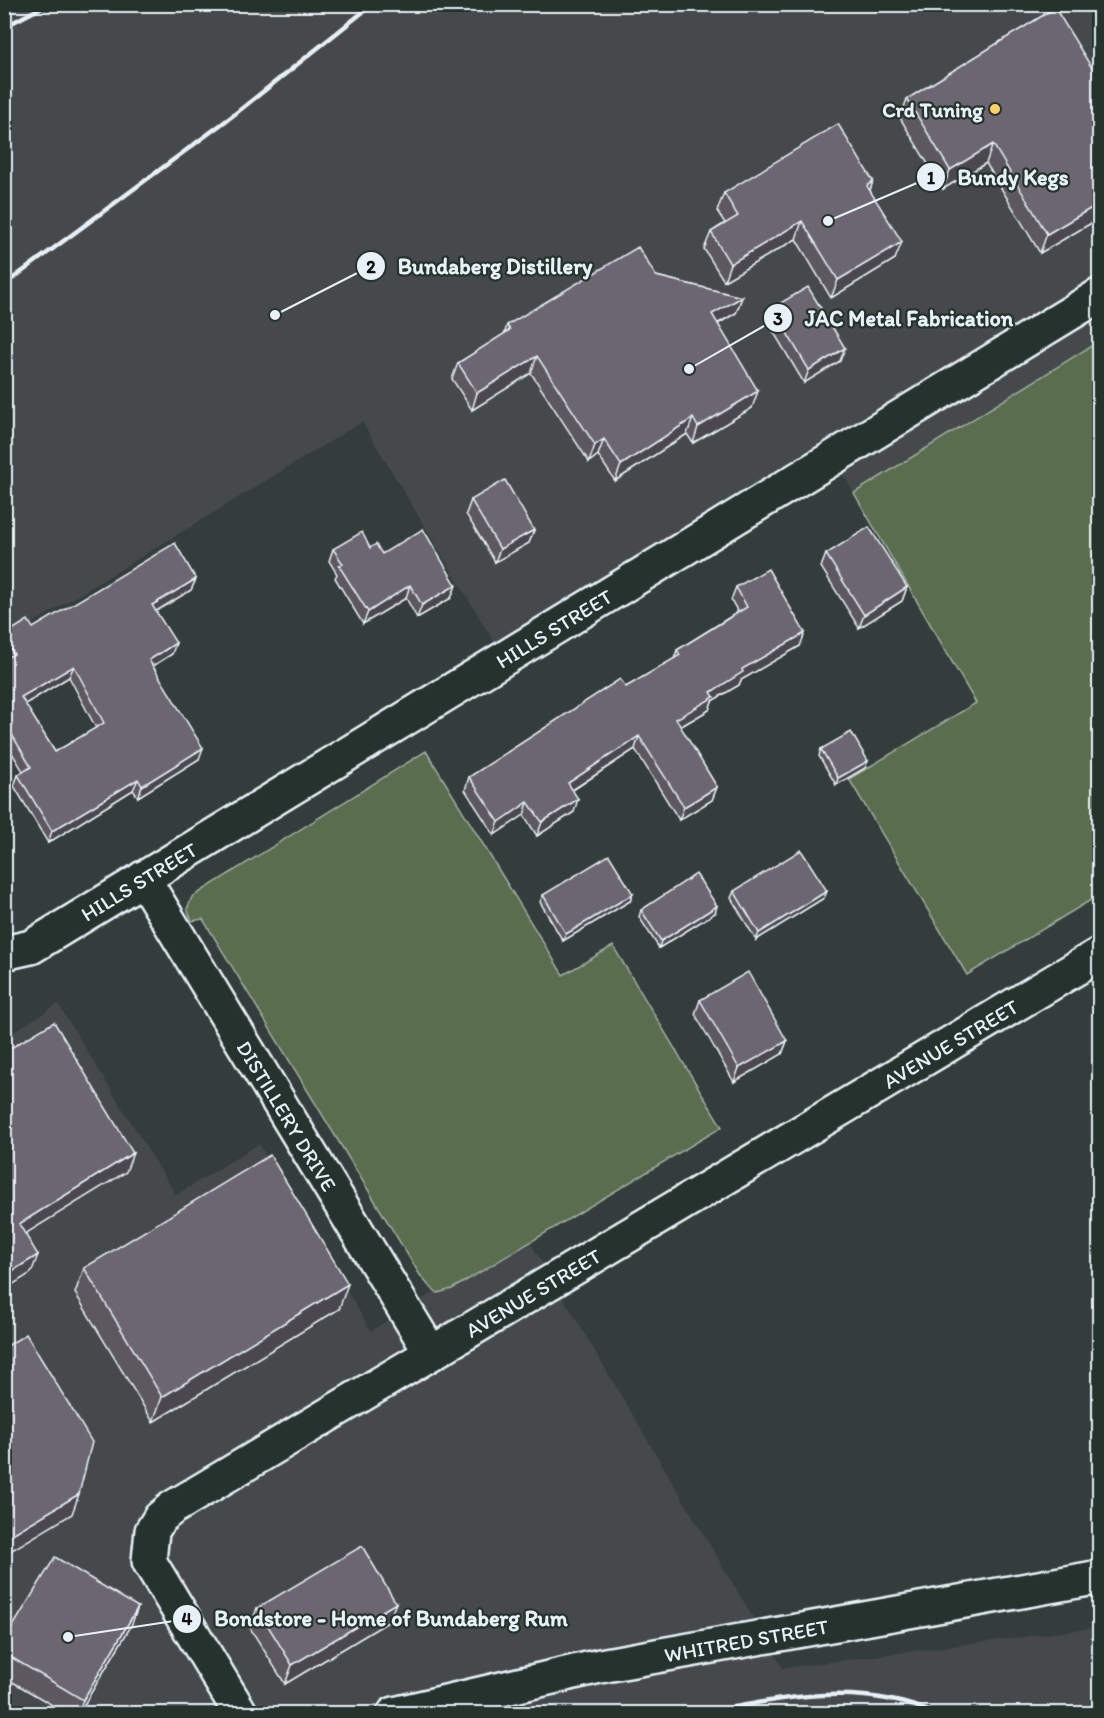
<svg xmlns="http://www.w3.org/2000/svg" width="1104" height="1718" viewBox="0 0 1104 1718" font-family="Itim,sans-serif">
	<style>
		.built { fill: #45494b }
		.green { fill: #5a6d50; stroke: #a1afa4; stroke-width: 1.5 }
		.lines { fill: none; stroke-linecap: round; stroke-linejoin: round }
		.minor-casing { stroke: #e8f1f8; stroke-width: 38 }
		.minor { stroke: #26332d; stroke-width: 33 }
		.rail { stroke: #e8f1f8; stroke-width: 4.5 }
		.wall { fill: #5d5861; stroke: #e8f1f8; stroke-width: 1.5; fill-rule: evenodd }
		.shaded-wall { fill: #4c474f; stroke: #e8f1f8; stroke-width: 1.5 }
		.building { fill: #6c6671; stroke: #e8f1f8; stroke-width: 1.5; fill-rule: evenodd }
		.poi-dot { fill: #ffd166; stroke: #26332d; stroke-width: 2 }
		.labels { text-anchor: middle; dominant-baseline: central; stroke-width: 4.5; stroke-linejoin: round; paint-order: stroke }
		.poi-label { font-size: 21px; font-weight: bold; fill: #e8f1f8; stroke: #26332d; text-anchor: end }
		.street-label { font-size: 21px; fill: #e8f1f8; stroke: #26332d }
		.leader { fill: none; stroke: #e8f1f8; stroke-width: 2 }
		.callout-dot { fill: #e8f1f8; stroke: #26332d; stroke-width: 2 }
		.mark-label { font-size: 18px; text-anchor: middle; font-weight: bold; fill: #111 }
		.callout-label { font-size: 22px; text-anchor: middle; font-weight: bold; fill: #e8f1f8; stroke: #26332d; stroke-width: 4.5; stroke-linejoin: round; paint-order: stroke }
	</style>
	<rect width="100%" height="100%" fill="#343d3b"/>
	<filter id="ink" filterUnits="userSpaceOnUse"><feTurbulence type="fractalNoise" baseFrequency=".0167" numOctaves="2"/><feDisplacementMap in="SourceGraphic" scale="12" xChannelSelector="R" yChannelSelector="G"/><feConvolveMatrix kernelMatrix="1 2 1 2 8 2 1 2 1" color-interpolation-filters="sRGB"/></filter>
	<g filter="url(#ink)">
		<g class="built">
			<path d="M5,5H1099V341L854,493L832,456L502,655L362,422L5,640Z"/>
			<path d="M58,1004L176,1195L259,1144L371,1331L526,1235L783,1668L1099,1627V1713L5,1714V1037Z"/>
		</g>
		<g class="green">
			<path d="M1099,341V895L967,975L849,779L976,703L854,493Z"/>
			<path d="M426,751L563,975L613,946L722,1127L452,1289L438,1293L429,1286L420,1275L203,919L192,921L187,909L192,897Z"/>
		</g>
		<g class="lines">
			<defs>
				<g id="minor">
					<path id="s1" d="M143,878L431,1353"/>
					<path id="s2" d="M4,953L31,947L1100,295"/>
					<path id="s3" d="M241,1714L149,1561L152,1531L160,1518L172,1508L1100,954"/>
					<path id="s4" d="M394,1714L600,1666L1100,1577"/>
				</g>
			</defs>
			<use href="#minor" class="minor-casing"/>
			<use href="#minor" class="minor"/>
			<g class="rail">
				<path d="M4,27L48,4"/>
				<path d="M4,285L231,117L373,4"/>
				<path d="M701,1714C779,1698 860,1680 936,1714"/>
			</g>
		</g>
		<g class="wall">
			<path d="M1055,8L1100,218L1040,253L986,163L943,189L900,118L907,99Z"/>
			<path d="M873,181L870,190L895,259L831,298L796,239L724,281L704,249L711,232L725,223L717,211L724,193Z"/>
			<path d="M656,276L742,297L736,313L718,324L752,408L693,443L687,434L615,481L598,455L589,462L531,373L472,410L452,379L458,363L504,335L507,325Z"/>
			<path d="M772,308L840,361L804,383L767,321Z"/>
			<path d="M471,500L534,530L529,543L495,562L466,514Z"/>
			<path d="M370,548L456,585L451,598L417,618L406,598L363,624L335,578L337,574L329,561L333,549Z"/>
			<path d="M826,554L907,587L902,601L859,628L821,567Z"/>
			<path d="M196,579L191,590L156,611L172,654L153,666L199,759L138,797L133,790L48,843L14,786L18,775L23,771L4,740V659H6L4,657V635L33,628ZM69,677L96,728L55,752L25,704Z"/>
			<path d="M736,587L800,646L741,680L739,685L712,701L709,710L680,727L717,787L712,800L679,820L635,749L573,790L574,812L537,836L524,815L494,835L465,790L469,777L626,687L674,659L677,650L738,612L731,600Z"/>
			<path d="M821,749L865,768L836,785L819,756Z"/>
			<path d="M734,891H827L824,898L756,940L731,898Z"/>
			<path d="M543,895L630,901L563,941L540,902Z"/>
			<path d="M641,910L715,913L659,948L639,917Z"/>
			<path d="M700,1000L787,1041L782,1054L734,1082L695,1014Z"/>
			<path d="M84,1268L339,1309L153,1422L75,1293Z"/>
			<path d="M138,1607L131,1626L79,1713H66L4,1677V1641Z"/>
			<path d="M257,1608L388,1622L285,1684L250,1628Z"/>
		</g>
		<g class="shaded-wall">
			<path d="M993,144L986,163L943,189L950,170Z"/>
			<path d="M873,181L867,199V186Z"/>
			<path d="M1100,203V218L1040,253L1047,234Z"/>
			<path d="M802,221L796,239L724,281L730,264Z"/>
			<path d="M902,242L895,259L831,298L838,280Z"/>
			<path d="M742,297L736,313L706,330L712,314Z"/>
			<path d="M845,348L840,361L804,383L809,370Z"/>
			<path d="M537,356L531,373L472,410L477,393Z"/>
			<path d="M758,391L752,408L693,443L698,427Z"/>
			<path d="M693,418L687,434L615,481L621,465Z"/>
			<path d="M604,439L598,455L589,462L595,445Z"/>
			<path d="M534,530L529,543L495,562L500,549Z"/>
			<path d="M196,579L191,590L148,616L152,605Z"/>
			<path d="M410,585L406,598L363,624L368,612Z"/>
			<path d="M456,585L451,598L417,618L422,605Z"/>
			<path d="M907,587L902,601L859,628L864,615Z"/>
			<path d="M805,633L800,646L741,680L739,685L712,701L709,710L671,732L676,719L742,669Z"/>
			<path d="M176,643L172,654L145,671L149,660Z"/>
			<path d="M74,666L69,677L17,709L21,697Z"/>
			<path d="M639,736L635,749L563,796L568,783Z"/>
			<path d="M203,748L199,759L138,797L142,786Z"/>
			<path d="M868,761L865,768L836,785L838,778Z"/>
			<path d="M138,779L133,790L48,843L52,831Z"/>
			<path d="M717,787L712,800L679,820L684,807Z"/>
			<path d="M578,799L574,812L537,836L542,822Z"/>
			<path d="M528,802L524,815L494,835L499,822Z"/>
			<path d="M827,891L824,898L756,940L759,933Z"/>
			<path d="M633,894L630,901L563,941L566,934Z"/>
			<path d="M717,906L715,913L659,948L661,941Z"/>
			<path d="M787,1041L782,1054L734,1082L739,1068Z"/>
			<path d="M133,1153L126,1172L12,1242L19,1224Z"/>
			<path d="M38,1255L31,1273L4,1290V1276Z"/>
			<path d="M348,1284L339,1309L153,1422L162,1397Z"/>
			<path d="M79,1494L72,1514L4,1555V1539Z"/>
			<path d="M396,1603L388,1622L285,1684L292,1665Z"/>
			<path d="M138,1607L131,1626L79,1713H78L83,1700Z"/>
		</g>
		<g class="building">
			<path d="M1055,8L1100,81V203L1047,234L993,144L950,170L907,99Z"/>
			<path d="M838,124L873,181L867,186L902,242L838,280L802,221L730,264L711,232L738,216L724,193Z"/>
			<path d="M638,247L656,276L742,297L712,314L758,391L698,427L693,418L621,465L604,439L595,445L537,356L477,393L458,363L510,330L507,325Z"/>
			<path d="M808,287L845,348L809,370L772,308Z"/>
			<path d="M505,480L534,530L500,549L471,500Z"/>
			<path d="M869,527L907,587L864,615L826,554Z"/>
			<path d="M423,529L456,585L422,605L410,585L368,612L339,566L343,564L333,549L362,532L370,548L376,544L382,554Z"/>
			<path d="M175,543L196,579L152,605L176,643L149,660L203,748L142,786L138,779L52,831L18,775L31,767L4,721V659L14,654L4,639V635L28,620L33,628ZM74,666L104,723L55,752L21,697Z"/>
			<path d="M768,569L805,633L742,669L743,672L711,692L714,697L676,719L717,787L684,807L639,736L568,783L578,799L542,822L528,802L499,822L469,777L620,679L626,687L680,655L677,650L747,607L736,587Z"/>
			<path d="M851,732L868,761L838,778L821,749Z"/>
			<path d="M801,850L827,891L759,933L734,891Z"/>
			<path d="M609,855L633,894L566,934L543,895Z"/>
			<path d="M696,874L717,906L661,941L641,910Z"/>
			<path d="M748,972L787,1041L739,1068L700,1000Z"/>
			<path d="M54,1022L133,1153L19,1224L38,1255L4,1276V1052Z"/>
			<path d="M270,1155L348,1284L162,1397L84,1268Z"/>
			<path d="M26,1334L92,1442L79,1494L4,1539V1348Z"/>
			<path d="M362,1546L396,1603L292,1665L257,1608Z"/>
			<path d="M55,1557L138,1607L83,1700L4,1653V1641Z"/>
		</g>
	</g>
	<circle class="poi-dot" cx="995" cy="109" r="6"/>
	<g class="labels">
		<g class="poi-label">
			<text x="983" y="109">Crd Tuning</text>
		</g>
		<g class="street-label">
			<text stroke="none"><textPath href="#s2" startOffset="640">HILLS STREET</textPath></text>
			<text stroke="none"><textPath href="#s2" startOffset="154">HILLS STREET</textPath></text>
			<text stroke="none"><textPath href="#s3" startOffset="1146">AVENUE STREET</textPath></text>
			<text stroke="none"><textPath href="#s1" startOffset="278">DISTILLERY DRIVE</textPath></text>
			<text stroke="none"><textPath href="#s3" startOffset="660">AVENUE STREET</textPath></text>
			<text stroke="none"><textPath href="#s4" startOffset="360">WHITRED STREET</textPath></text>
		</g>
	</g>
	<path class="leader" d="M828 221L931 177M275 315L371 266M689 369L778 318M68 1637L187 1619"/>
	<g class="callout-dot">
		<circle cx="828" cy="221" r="6"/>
		<circle cx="275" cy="315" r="6"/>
		<circle cx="689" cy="369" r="6"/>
		<circle cx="68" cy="1637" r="6"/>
		<circle cx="931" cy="177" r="15"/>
		<circle cx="371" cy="266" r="15"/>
		<circle cx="778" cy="318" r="15"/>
		<circle cx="187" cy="1619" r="15"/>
	</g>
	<g class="mark-label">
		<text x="931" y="184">1</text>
		<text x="371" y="273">2</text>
		<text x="778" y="325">3</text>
		<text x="187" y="1625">4</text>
	</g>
	<g class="callout-label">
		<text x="1013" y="185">Bundy Kegs</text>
		<text x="495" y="274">Bundaberg Distillery</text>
		<text x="909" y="326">JAC Metal Fabrication</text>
		<text x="391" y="1626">Bondstore - Home of Bundaberg Rum</text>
	</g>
	<rect width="1104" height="1718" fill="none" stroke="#26332d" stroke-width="24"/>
	<rect x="12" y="12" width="1080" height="1694" fill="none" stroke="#e8f1f8" stroke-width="2" filter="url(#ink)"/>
</svg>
